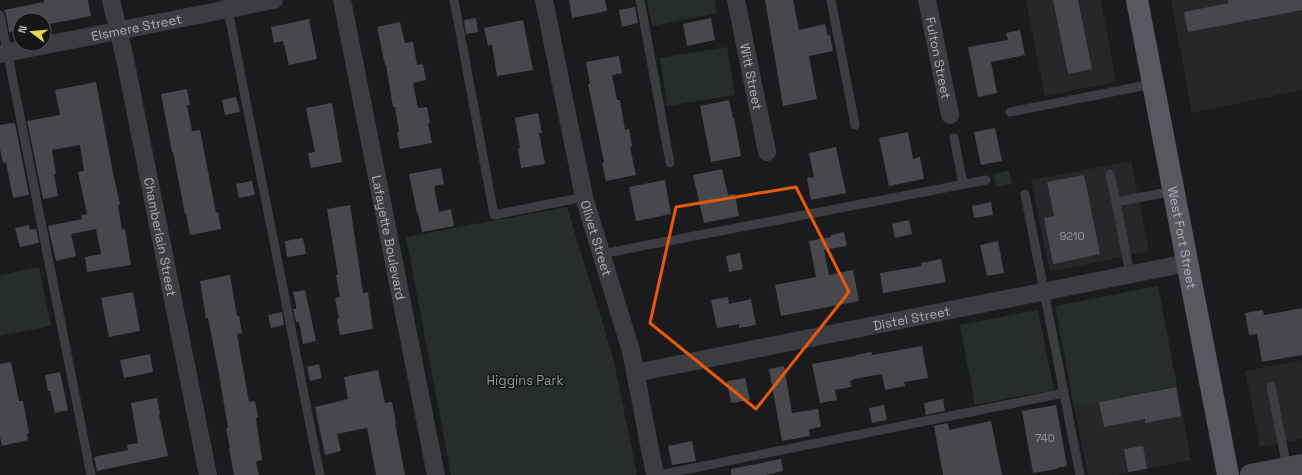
<svg xmlns="http://www.w3.org/2000/svg" width="1302" height="475" viewBox="0 0 1302 475" font-family="'Space Grotesk',sans-serif">
	<style>
		.built { fill: #272629 }
		.green { fill: #272e2a }
		.building { fill: #48474c }
		.lines { fill: none; stroke-linecap: round; stroke-linejoin: round }
		.lane { stroke: #3c3c41; stroke-width: 9 }
		.street { stroke: #3c3c41; stroke-width: 18 }
		.secondary { stroke: #4a4a51; stroke-width: 22 }
		.primary { stroke: #595860; stroke-width: 22 }
		.marked { fill: none; stroke: #e8590c; stroke-width: 3; stroke-linejoin: round }
		.labels { text-anchor: middle; dominant-baseline: central; stroke-width: 3; stroke-linejoin: round; paint-order: stroke }
		.number-label { font-size: 11px; fill: #94949e }
		.street-label { font-size: 13px; fill: #aeaeba; stroke: #161517 }
		.park-label { font-size: 13px; fill: #88a391; stroke: #161517 }
	</style>
	<rect width="100%" height="100%" fill="#1b1a1c"/>
	<g class="built">
		<path d="M1026,0H1101L1116,82L1045,96Z"/>
		<path d="M1171,0H1302V90L1192,113Z"/>
		<path d="M1131,161L1149,251L1050,272L1031,180Z"/>
		<path d="M1302,360V439L1260,447L1245,371Z"/>
		<path d="M1177,386L1191,460L1115,475H1088L1074,406Z"/>
	</g>
	<g class="green">
		<path d="M647,0H715L717,13L652,26Z"/>
		<path d="M727,47L735,95L667,106L660,58Z"/>
		<path d="M1009,170L1012,184L996,187L993,174Z"/>
		<path d="M567,207L613,357L637,475H451L406,237Z"/>
		<path d="M39,267L51,326L0,336V275Z"/>
		<path d="M1158,286L1177,386L1074,406L1055,306Z"/>
		<path d="M1038,310L1054,390L975,405L960,325Z"/>
	</g>
	<g class="building">
		<path d="M44,0H88L91,16L44,25V20H20V30L9,32L6,14L4,10L44,2Z"/>
		<path d="M569,0H605L607,11L572,18Z"/>
		<path d="M765,0H793L799,30L825,24L828,36L830,35L833,51L809,56L817,99L783,106Z"/>
		<path d="M1053,0H1078L1092,69L1068,74Z"/>
		<path d="M1228,0H1302V10L1188,32L1184,12L1229,3Z"/>
		<path d="M635,7L638,23L622,27L619,10Z"/>
		<path d="M476,18L478,32L466,34L464,20Z"/>
		<path d="M711,18L715,40L687,46L683,24Z"/>
		<path d="M309,19L317,59L289,65L283,41L274,43L271,27Z"/>
		<path d="M523,20L533,70L497,76L492,45L488,46L484,28Z"/>
		<path d="M400,22L405,43L413,42L417,65L423,64L426,80L413,83L418,108L427,107L430,123L428,124L432,143L400,149L397,132H399L395,107H393L386,65H385L377,27Z"/>
		<path d="M1020,30L1025,55L991,62L997,93L978,97L968,47L1008,40L1006,33Z"/>
		<path d="M619,56L622,73L612,75L617,100H620L625,130L629,129L632,146L630,147L636,175L606,181L602,163L604,162L588,84H590L586,62Z"/>
		<path d="M96,82L113,173L120,204L118,205L122,230L125,229L131,265L87,272L85,257L101,254L96,229L71,234L76,256L56,261L48,226L82,219L81,215L87,214L78,172L84,171L80,145L52,150L56,174H54L58,196L43,199L27,121L60,115L55,90Z"/>
		<path d="M187,89L190,105H187L192,131L200,130L216,213L218,212L221,229L190,235L186,213L185,214L173,152H172L161,94Z"/>
		<path d="M236,97L240,112L225,115L222,100Z"/>
		<path d="M729,100L733,118H734L741,156L711,162L700,106Z"/>
		<path d="M332,103L342,162L311,168L308,153L315,152L306,108Z"/>
		<path d="M538,113L542,133H539L545,164L521,168L518,149L520,148L515,118Z"/>
		<path d="M11,123H15L29,195L13,198L6,162L3,163L0,149V125Z"/>
		<path d="M995,128L1002,161L981,165L974,132Z"/>
		<path d="M908,132L913,159L920,157L924,179L889,186L879,138Z"/>
		<path d="M836,147L846,193L811,200L807,178L814,177L809,153Z"/>
		<path d="M441,168L444,184L434,186L439,212L451,209L454,226L422,232L418,213H417L409,174Z"/>
		<path d="M722,169L728,195L735,194L739,216L704,223L693,175Z"/>
		<path d="M1084,175L1100,254L1053,264L1044,218L1054,216L1047,182Z"/>
		<path d="M665,180L671,214L636,221L629,187Z"/>
		<path d="M252,181L255,195L239,198L236,184Z"/>
		<path d="M991,202L993,215L974,218L972,206Z"/>
		<path d="M350,205L363,293L368,292L373,329L340,335L337,319L339,318L335,298L340,297L336,275H338L327,209Z"/>
		<path d="M909,220L912,234L895,238L892,224Z"/>
		<path d="M29,225L30,230L36,229L39,243L20,247L15,228Z"/>
		<path d="M844,232L847,246L824,250L829,275L853,270L859,301L781,316L775,285L816,277L809,241L831,237V235Z"/>
		<path d="M303,238L306,254L287,257L285,241Z"/>
		<path d="M998,241L1004,273L987,276L980,245Z"/>
		<path d="M740,253L743,269L729,272L726,256Z"/>
		<path d="M941,259L946,282L883,293L880,273L922,266L921,263Z"/>
		<path d="M230,275L237,316H239L242,333L237,334L249,402L255,401L258,417L256,418L262,460L256,462L259,475H234L229,449H230L226,428H228L219,374L208,318H206L200,281Z"/>
		<path d="M305,290L316,341L303,344L299,322H296L293,309H296V305L293,292Z"/>
		<path d="M133,292L140,331L109,337L101,298Z"/>
		<path d="M728,297L729,304L751,299L756,325L739,328V324L717,328L711,300Z"/>
		<path d="M1302,308V355L1262,362L1257,334L1249,335L1245,313L1263,310L1264,315Z"/>
		<path d="M282,312L284,325L271,328L268,315Z"/>
		<path d="M922,346L928,378L904,382L905,386L885,390L882,374L853,379V380L850,381L851,387L835,390L837,400L820,403L812,364L856,356L855,355L871,352L872,355Z"/>
		<path d="M150,354L153,372L124,378L120,360Z"/>
		<path d="M11,362L19,401H23L29,433L27,434L28,440L2,446L0,437V364Z"/>
		<path d="M319,364L322,378L310,381L307,367Z"/>
		<path d="M784,366L792,413L818,409L821,427L809,429L810,436L782,441L769,369Z"/>
		<path d="M378,370L385,403L392,402L396,423H395L405,475H376L367,428L337,434L341,451L325,455L315,407L348,399L344,377Z"/>
		<path d="M60,372L68,410L55,413L50,391H48L45,375Z"/>
		<path d="M745,378L750,400L731,403L727,381Z"/>
		<path d="M1176,387L1181,416L1145,423V419L1104,427L1099,402Z"/>
		<path d="M157,398L160,414L159,415L168,456L97,471L94,457L128,450L127,445L138,443L131,403Z"/>
		<path d="M943,399L945,411L926,415L924,403Z"/>
		<path d="M884,405L887,420L872,423L869,408Z"/>
		<path d="M1056,405L1067,466L1057,468V469L1033,473L1022,411Z"/>
		<path d="M991,421L1002,475H943L934,426L948,423L949,430Z"/>
		<path d="M692,441L696,461L672,465L668,446Z"/>
		<path d="M1143,446L1147,469L1128,472L1124,449Z"/>
		<path d="M781,459L783,471L766,475H731V469Z"/>
	</g>
	<g class="lines">
		<g class="lane">
			<path d="M226,0L320,475"/>
			<path d="M454,0L494,215L584,197"/>
			<path d="M640,0L670,163"/>
			<path d="M831,0L855,125"/>
			<path d="M0,15L91,475"/>
			<path d="M1010,112L1153,84"/>
			<path d="M954,138L963,184"/>
			<path d="M1110,174L1116,202L1173,191"/>
			<path d="M1025,194L1080,475"/>
			<path d="M1116,202L1130,274"/>
			<path d="M601,254L986,180"/>
			<path d="M1271,386L1287,468"/>
			<path d="M659,475L1064,393"/>
		</g>
		<g class="street">
			<path id="s1" d="M111,0L125,59L208,475"/>
			<path id="s2" d="M342,0L436,475"/>
			<path id="s3" d="M544,0L584,197L631,351L655,475"/>
			<path id="s4" d="M736,0L767,152"/>
			<path id="s5" d="M927,0L950,115"/>
			<path id="s6" d="M0,54L274,0"/>
			<path id="s7" d="M635,373L1187,263"/>
		</g>
		<path class="secondary" d="M1251,475L1302,465"/>
		<path class="primary" id="s8" d="M1137,0L1228,475"/>
	</g>
	<path class="marked" d="M796,187L849,292L756,409L650,323L676,207Z"/>
	<g class="labels">
		<g class="number-label">
			<text x="1072" y="236">9210</text>
			<text x="1045" y="438">740</text>
		</g>
		<g class="street-label">
			<text stroke="none"><textPath href="#s6" startOffset="139">Elsmere Street</textPath></text>
			<text stroke="none"><textPath href="#s5" startOffset="59">Fulton Street</textPath></text>
			<text stroke="none"><textPath href="#s4" startOffset="78">Witt Street</textPath></text>
			<text stroke="none"><textPath href="#s1" startOffset="242">Chamberlain Street</textPath></text>
			<text stroke="none"><textPath href="#s8" startOffset="242">West Fort Street</textPath></text>
			<text stroke="none"><textPath href="#s2" startOffset="242">Lafayette Boulevard</textPath></text>
			<text stroke="none"><textPath href="#s3" startOffset="244">Olivet Street</textPath></text>
			<text stroke="none"><textPath href="#s7" startOffset="282">Distel Street</textPath></text>
		</g>
		<g class="park-label">
			<text x="525" y="380">Higgins Park</text>
		</g>
	</g>
	<g transform="translate(32 32) rotate(286)"><circle r="19" fill="#161517" stroke="#535258"/>
	<path d="M0-3L7 15L0 10L-7 15Z" fill="#e0d94f"/>
	<text y="-6" font-size="11" font-weight="bold" text-anchor="middle" fill="#aeaeba">N</text>
	</g>
</svg>
